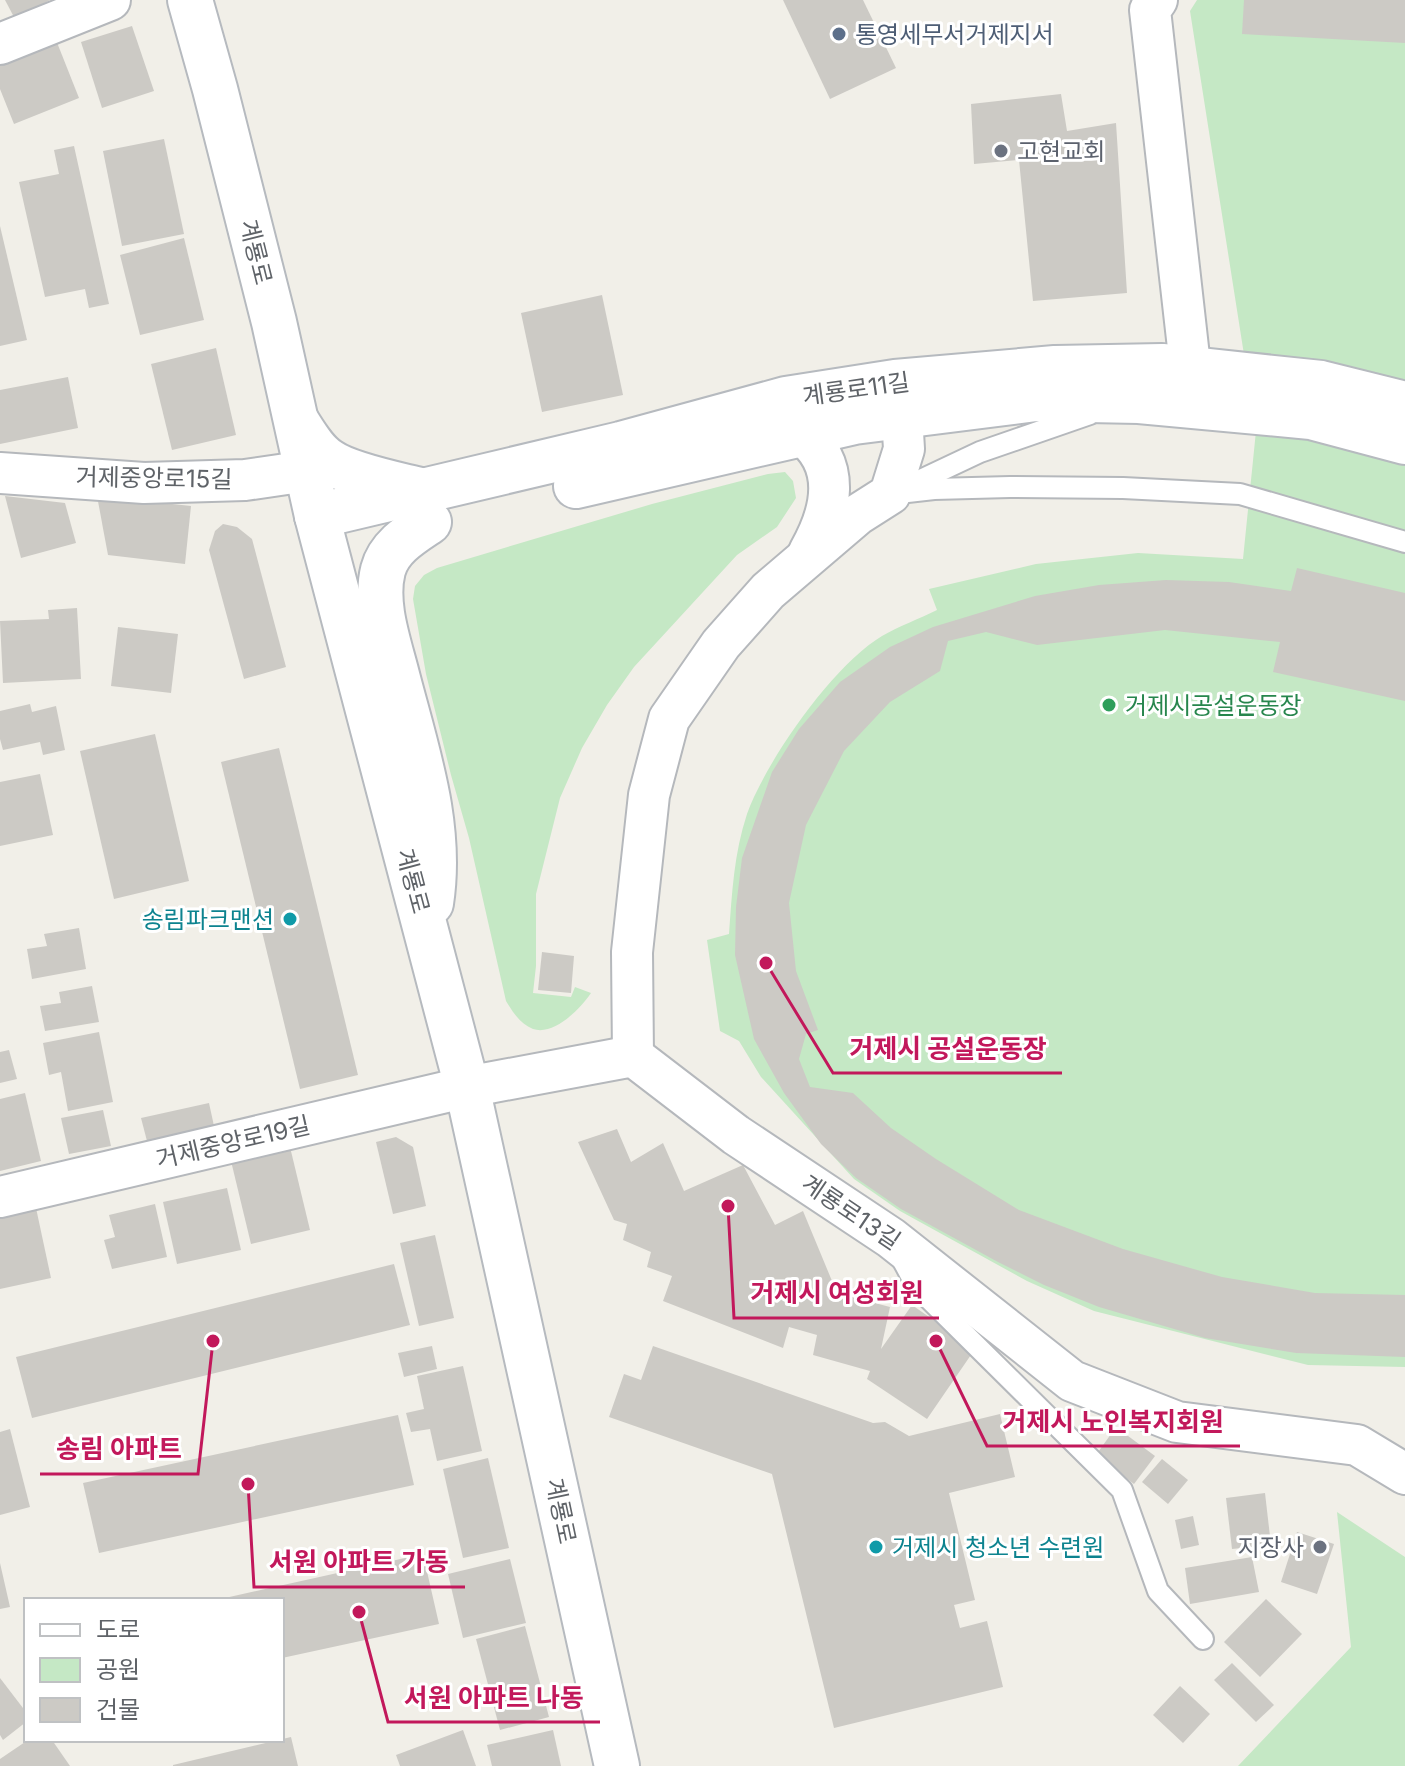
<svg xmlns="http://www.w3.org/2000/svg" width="1405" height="1766" viewBox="0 0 1405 1766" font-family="Inter,'Noto Sans KR',sans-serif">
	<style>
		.green { fill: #c5e8c5 }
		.building { fill: #cccac5 }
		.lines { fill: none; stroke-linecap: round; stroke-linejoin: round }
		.lane-casing { stroke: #b5b8bc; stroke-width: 24 }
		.street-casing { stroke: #b5b8bc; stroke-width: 44 }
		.secondary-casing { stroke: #b6babf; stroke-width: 48 }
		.lane { stroke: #fff; stroke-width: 20 }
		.street { stroke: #fff; stroke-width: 40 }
		.secondary { stroke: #fff; stroke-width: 44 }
		.service-dot { fill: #5c6f8a; stroke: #fff; stroke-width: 3 }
		.worship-dot { fill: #6b7280; stroke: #fff; stroke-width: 3 }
		.leisure-dot { fill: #2e9e5b; stroke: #fff; stroke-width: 3 }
		.culture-dot { fill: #0f9aa8; stroke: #fff; stroke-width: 3 }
		.labels { text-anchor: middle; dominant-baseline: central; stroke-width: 6; stroke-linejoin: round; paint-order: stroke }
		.service-label { font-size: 24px; fill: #4e5e75; stroke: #fff; text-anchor: start }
		.worship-label { font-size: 24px; fill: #5b616d; stroke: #fff; text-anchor: start }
		.street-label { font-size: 24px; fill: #5f6368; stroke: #fff }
		.leisure-label { font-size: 24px; fill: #27864d; stroke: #fff; text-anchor: start }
		.culture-label { font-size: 24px; fill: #0d838f; stroke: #fff; text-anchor: end }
		.leader { fill: none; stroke: #c2185b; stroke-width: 3 }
		.callout-dot { fill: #c2185b; stroke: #fff; stroke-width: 3 }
		.callout-label { font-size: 26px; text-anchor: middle; font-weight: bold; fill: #c2185b; stroke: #fff; stroke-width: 6; stroke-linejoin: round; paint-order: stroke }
	</style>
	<rect width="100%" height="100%" fill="#f1efe8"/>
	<g class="green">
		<path d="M1197,0H1405V1367L1308,1365L1094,1311L1027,1281L900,1211L854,1179L761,1077L739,1041L720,1031L707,940L729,934C732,893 734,853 747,814C766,761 833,665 882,636C899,626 919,619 937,610L929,589L1036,564L1138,553L1243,559L1256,431L1190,11Z"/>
		<path d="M785,472L793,481L796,498L777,527L737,555L634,667L607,705L582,748L560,798L536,894V966L533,993L571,997L575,987L591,993C580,1009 554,1036 533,1029C520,1024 513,1012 506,1001L469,838L451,775L426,674L413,599L415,586L424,575L437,568L652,504L768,474Z"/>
		<path d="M1337,1512L1405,1557V1766H1238L1351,1647Z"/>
	</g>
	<g class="building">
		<path d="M5,0H50L15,19Z"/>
		<path d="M783,0H863L896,68L830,99Z"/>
		<path d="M1244,0H1405V43L1242,34Z"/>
		<path d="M132,26L154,91L102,108L81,42Z"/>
		<path d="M56,40L79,98L14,124L0,89V62Z"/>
		<path d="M1061,94L1067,131L1116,123L1127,293L1033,301L1019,160L974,164L971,104Z"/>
		<path d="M164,139L184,234L122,246L103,151Z"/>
		<path d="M74,146L109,304L89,308L85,289L45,297L19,182L59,174L54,150Z"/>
		<path d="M0,226L27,340L0,346Z"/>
		<path d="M184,238L204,320L140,335L120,255Z"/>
		<path d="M602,295L623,395L542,412L521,313Z"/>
		<path d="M216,348L236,435L172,450L151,364Z"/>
		<path d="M68,377L78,428L0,444V390Z"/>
		<path d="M5,496L65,503L76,543L21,558Z"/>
		<path d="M97,496L191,506L185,564L108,555Z"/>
		<path d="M223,524L237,527L252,539L286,667L244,679L209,550L215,531Z"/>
		<path d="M1297,568L1405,593V701L1273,672L1280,642L1165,630L1037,645L986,632L948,641L940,671L890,702L844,751L806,825L789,903L796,971L818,1030L806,1034L799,1059L810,1087L853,1093L891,1128L936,1159L1019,1210L1123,1249L1222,1277L1315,1293L1405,1295V1357L1296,1353L1205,1338L1099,1307L1044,1285L998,1262L901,1209L856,1178L821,1144L784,1093L754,1039L735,955L736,907L742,858L772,772L799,729L840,682L890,647L933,627L1035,596L1099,585L1166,580L1229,582L1291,591Z"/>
		<path d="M77,608L81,679L3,683L0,621L49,619L48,610Z"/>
		<path d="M118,627L178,634L171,693L111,686Z"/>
		<path d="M30,704L32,712L56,706L65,750L43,755L40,742L3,750L0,739V711Z"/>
		<path d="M155,734L189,881L114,899L80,751Z"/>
		<path d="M279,748L358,1075L300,1089L221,762Z"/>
		<path d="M40,774L53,835L0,846V782Z"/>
		<path d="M79,928L86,969L32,979L27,949L47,946L44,934Z"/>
		<path d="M542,952L574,956L571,993L538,990Z"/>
		<path d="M92,986L99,1022L45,1031L40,1006L61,1003L59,992Z"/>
		<path d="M99,1032L113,1102L68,1111L61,1072L49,1075L43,1043Z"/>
		<path d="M9,1050L17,1079L0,1083V1052Z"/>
		<path d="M25,1093L41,1161L0,1171V1099Z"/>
		<path d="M209,1103L214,1126L147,1141L141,1118Z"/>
		<path d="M103,1110L111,1146L69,1154L61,1118Z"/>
		<path d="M617,1129L631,1162L663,1143L684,1191L743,1165L775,1225L803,1211L837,1293L890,1307L881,1349L912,1305L975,1349L927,1419L867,1379L870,1371L813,1355L817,1335L789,1327L783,1348L663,1301L672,1276L647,1267L651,1252L623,1240L627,1224L614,1220L578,1142Z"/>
		<path d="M396,1137L413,1147L426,1206L393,1214L376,1142Z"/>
		<path d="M290,1147L310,1230L251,1244L231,1161Z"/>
		<path d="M227,1188L241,1250L177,1264L163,1202Z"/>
		<path d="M155,1204L167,1257L112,1269L104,1240L115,1237L109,1215Z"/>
		<path d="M36,1208L51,1278L0,1289V1216Z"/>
		<path d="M435,1235L454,1318L419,1326L400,1243Z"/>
		<path d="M394,1264L410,1325L32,1418L16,1357Z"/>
		<path d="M432,1346L437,1369L404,1377L398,1353Z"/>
		<path d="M653,1346L873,1423L885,1422L909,1436L1000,1414L1015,1477L949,1493L975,1600L954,1605L960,1628L987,1621L1003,1687L834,1728L772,1474L609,1417L624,1374L641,1380Z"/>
		<path d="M463,1366L482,1451L437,1461L430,1429L411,1432L406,1413L424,1409L417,1376Z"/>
		<path d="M398,1415L414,1485L99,1553L83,1483Z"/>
		<path d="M1116,1427L1155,1456L1134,1484L1096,1455Z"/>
		<path d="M10,1429L30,1507L0,1515V1432Z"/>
		<path d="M488,1458L509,1548L463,1558L443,1469Z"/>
		<path d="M1162,1459L1188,1480L1168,1504L1142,1482Z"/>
		<path d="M1265,1493L1271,1545L1232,1549L1226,1498Z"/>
		<path d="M1193,1516L1199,1545L1181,1549L1175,1520Z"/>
		<path d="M1297,1532L1334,1544L1317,1594L1281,1582Z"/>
		<path d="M423,1554L439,1624L282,1658V1600H216Z"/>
		<path d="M1252,1557L1259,1592L1190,1604L1185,1568Z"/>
		<path d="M510,1559L526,1623L463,1638L448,1574Z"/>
		<path d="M0,1563L10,1607L0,1609Z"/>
		<path d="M1266,1599L1302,1634L1260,1677L1224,1642Z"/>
		<path d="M525,1626L549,1717L500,1730L476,1639Z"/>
		<path d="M1232,1663L1274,1705L1256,1722L1214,1680Z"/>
		<path d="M0,1678L26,1712V1722L3,1740L0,1735Z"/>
		<path d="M1180,1686L1210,1714L1183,1743L1153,1715Z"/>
		<path d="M463,1730L476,1766H400L396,1755Z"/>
		<path d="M553,1730L561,1766H492L487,1745Z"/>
		<path d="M291,1737L298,1766H173V1765Z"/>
		<path d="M28,1740H52L70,1766H0V1759Z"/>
	</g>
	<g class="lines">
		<defs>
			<g id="lane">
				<path d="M908,486L980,452L1090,414"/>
				<path d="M890,494L934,489L1010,487L1123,488L1240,494L1405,542"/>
				<path d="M902,1259L917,1287L1122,1490L1158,1591L1203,1639"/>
			</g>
			<g id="street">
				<path d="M1157,0L1150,10L1194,401"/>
				<path d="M0,44L110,0"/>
				<path d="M801,434C843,464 831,513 809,552"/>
				<path d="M0,473L144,483L245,480L307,471"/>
				<path d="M633,1056L632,952L649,795L669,719L721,644L768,591L857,515L890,494L904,449L902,416"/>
				<path d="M0,1197L467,1087L633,1056L736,1135L891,1238L1072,1381L1177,1422L1357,1445L1405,1474"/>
			</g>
			<g id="secondary">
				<path d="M190,0L215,89L274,322L317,516L467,1087L617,1766"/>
				<path d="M297,422C306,436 315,452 329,461C349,475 396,484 420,490"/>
				<path d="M576,486L854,422L1036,399L1139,401L1311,417L1405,442"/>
				<path d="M317,516L621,444L786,399L895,382L1055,368L1162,366L1321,383L1405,404"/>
				<path d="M429,522C411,534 389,547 383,570C374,605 390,646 398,679C417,752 443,826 431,903"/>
			</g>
		</defs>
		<use href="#lane" class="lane-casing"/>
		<use href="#street" class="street-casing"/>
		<use href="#secondary" class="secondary-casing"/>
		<use href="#lane" class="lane"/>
		<use href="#street" class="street"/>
		<use href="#secondary" class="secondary"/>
	</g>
	<circle class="service-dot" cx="839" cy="34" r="8"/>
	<g class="worship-dot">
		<circle cx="1001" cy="151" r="8"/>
		<circle cx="1320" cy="1547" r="8"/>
	</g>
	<circle class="leisure-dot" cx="1109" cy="705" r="8"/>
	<g class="culture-dot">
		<circle cx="290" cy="919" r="8"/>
		<circle cx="876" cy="1547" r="8"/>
	</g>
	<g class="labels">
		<g class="service-label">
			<text x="855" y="34">통영세무서거제지서</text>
		</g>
		<g class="worship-label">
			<text x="1017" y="151">고현교회</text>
			<text x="1304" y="1547" text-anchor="end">지장사</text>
		</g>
		<g class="street-label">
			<text transform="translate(256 252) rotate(76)">계룡로</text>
			<text transform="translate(856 389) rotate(-8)">계룡로11길</text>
			<text transform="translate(154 478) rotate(1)">거제중앙로15길</text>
			<text transform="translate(413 881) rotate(75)">계룡로</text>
			<text transform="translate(233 1142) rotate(-13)">거제중앙로19길</text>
			<text transform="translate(851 1212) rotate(34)">계룡로13길</text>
			<text transform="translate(561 1511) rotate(78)">계룡로</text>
		</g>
		<g class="leisure-label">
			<text x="1125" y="705">거제시공설운동장</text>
		</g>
		<g class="culture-label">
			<text x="274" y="919">송림파크맨션</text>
			<text x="892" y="1547" text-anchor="start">거제시 청소년 수련원</text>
		</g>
	</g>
	<path class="leader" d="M766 963L833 1073H1062M728 1206L734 1318H939M936 1341L987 1446H1240M213 1341L198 1474H40M248 1484L254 1587H465M359 1612L388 1722H600"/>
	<g class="callout-dot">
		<circle cx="766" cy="963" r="8"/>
		<circle cx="728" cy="1206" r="8"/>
		<circle cx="936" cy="1341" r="8"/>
		<circle cx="213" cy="1341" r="8"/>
		<circle cx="248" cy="1484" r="8"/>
		<circle cx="359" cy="1612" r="8"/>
	</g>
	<g class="callout-label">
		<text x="948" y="1058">거제시 공설운동장</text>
		<text x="837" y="1302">거제시 여성회원</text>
		<text x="1113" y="1431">거제시 노인복지회원</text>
		<text x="119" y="1458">송림 아파트</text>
		<text x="359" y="1571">서원 아파트 가동</text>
		<text x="494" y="1707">서원 아파트 나동</text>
	</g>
	<rect x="24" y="1598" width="260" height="144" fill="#ffffff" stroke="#bfc1c3" stroke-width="2"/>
	<rect x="40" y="1624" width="40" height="12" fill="#ffffff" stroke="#bfc1c3" stroke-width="2"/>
	<text x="96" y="1638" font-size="24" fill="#5f6368">도로</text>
	<rect x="40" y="1658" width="40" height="24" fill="#c5e8c5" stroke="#bfc1c3" stroke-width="2"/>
	<text x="96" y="1678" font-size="24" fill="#5f6368">공원</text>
	<rect x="40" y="1698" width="40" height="24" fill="#cccac5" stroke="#bfc1c3" stroke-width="2"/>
	<text x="96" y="1718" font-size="24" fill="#5f6368">건물</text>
</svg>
